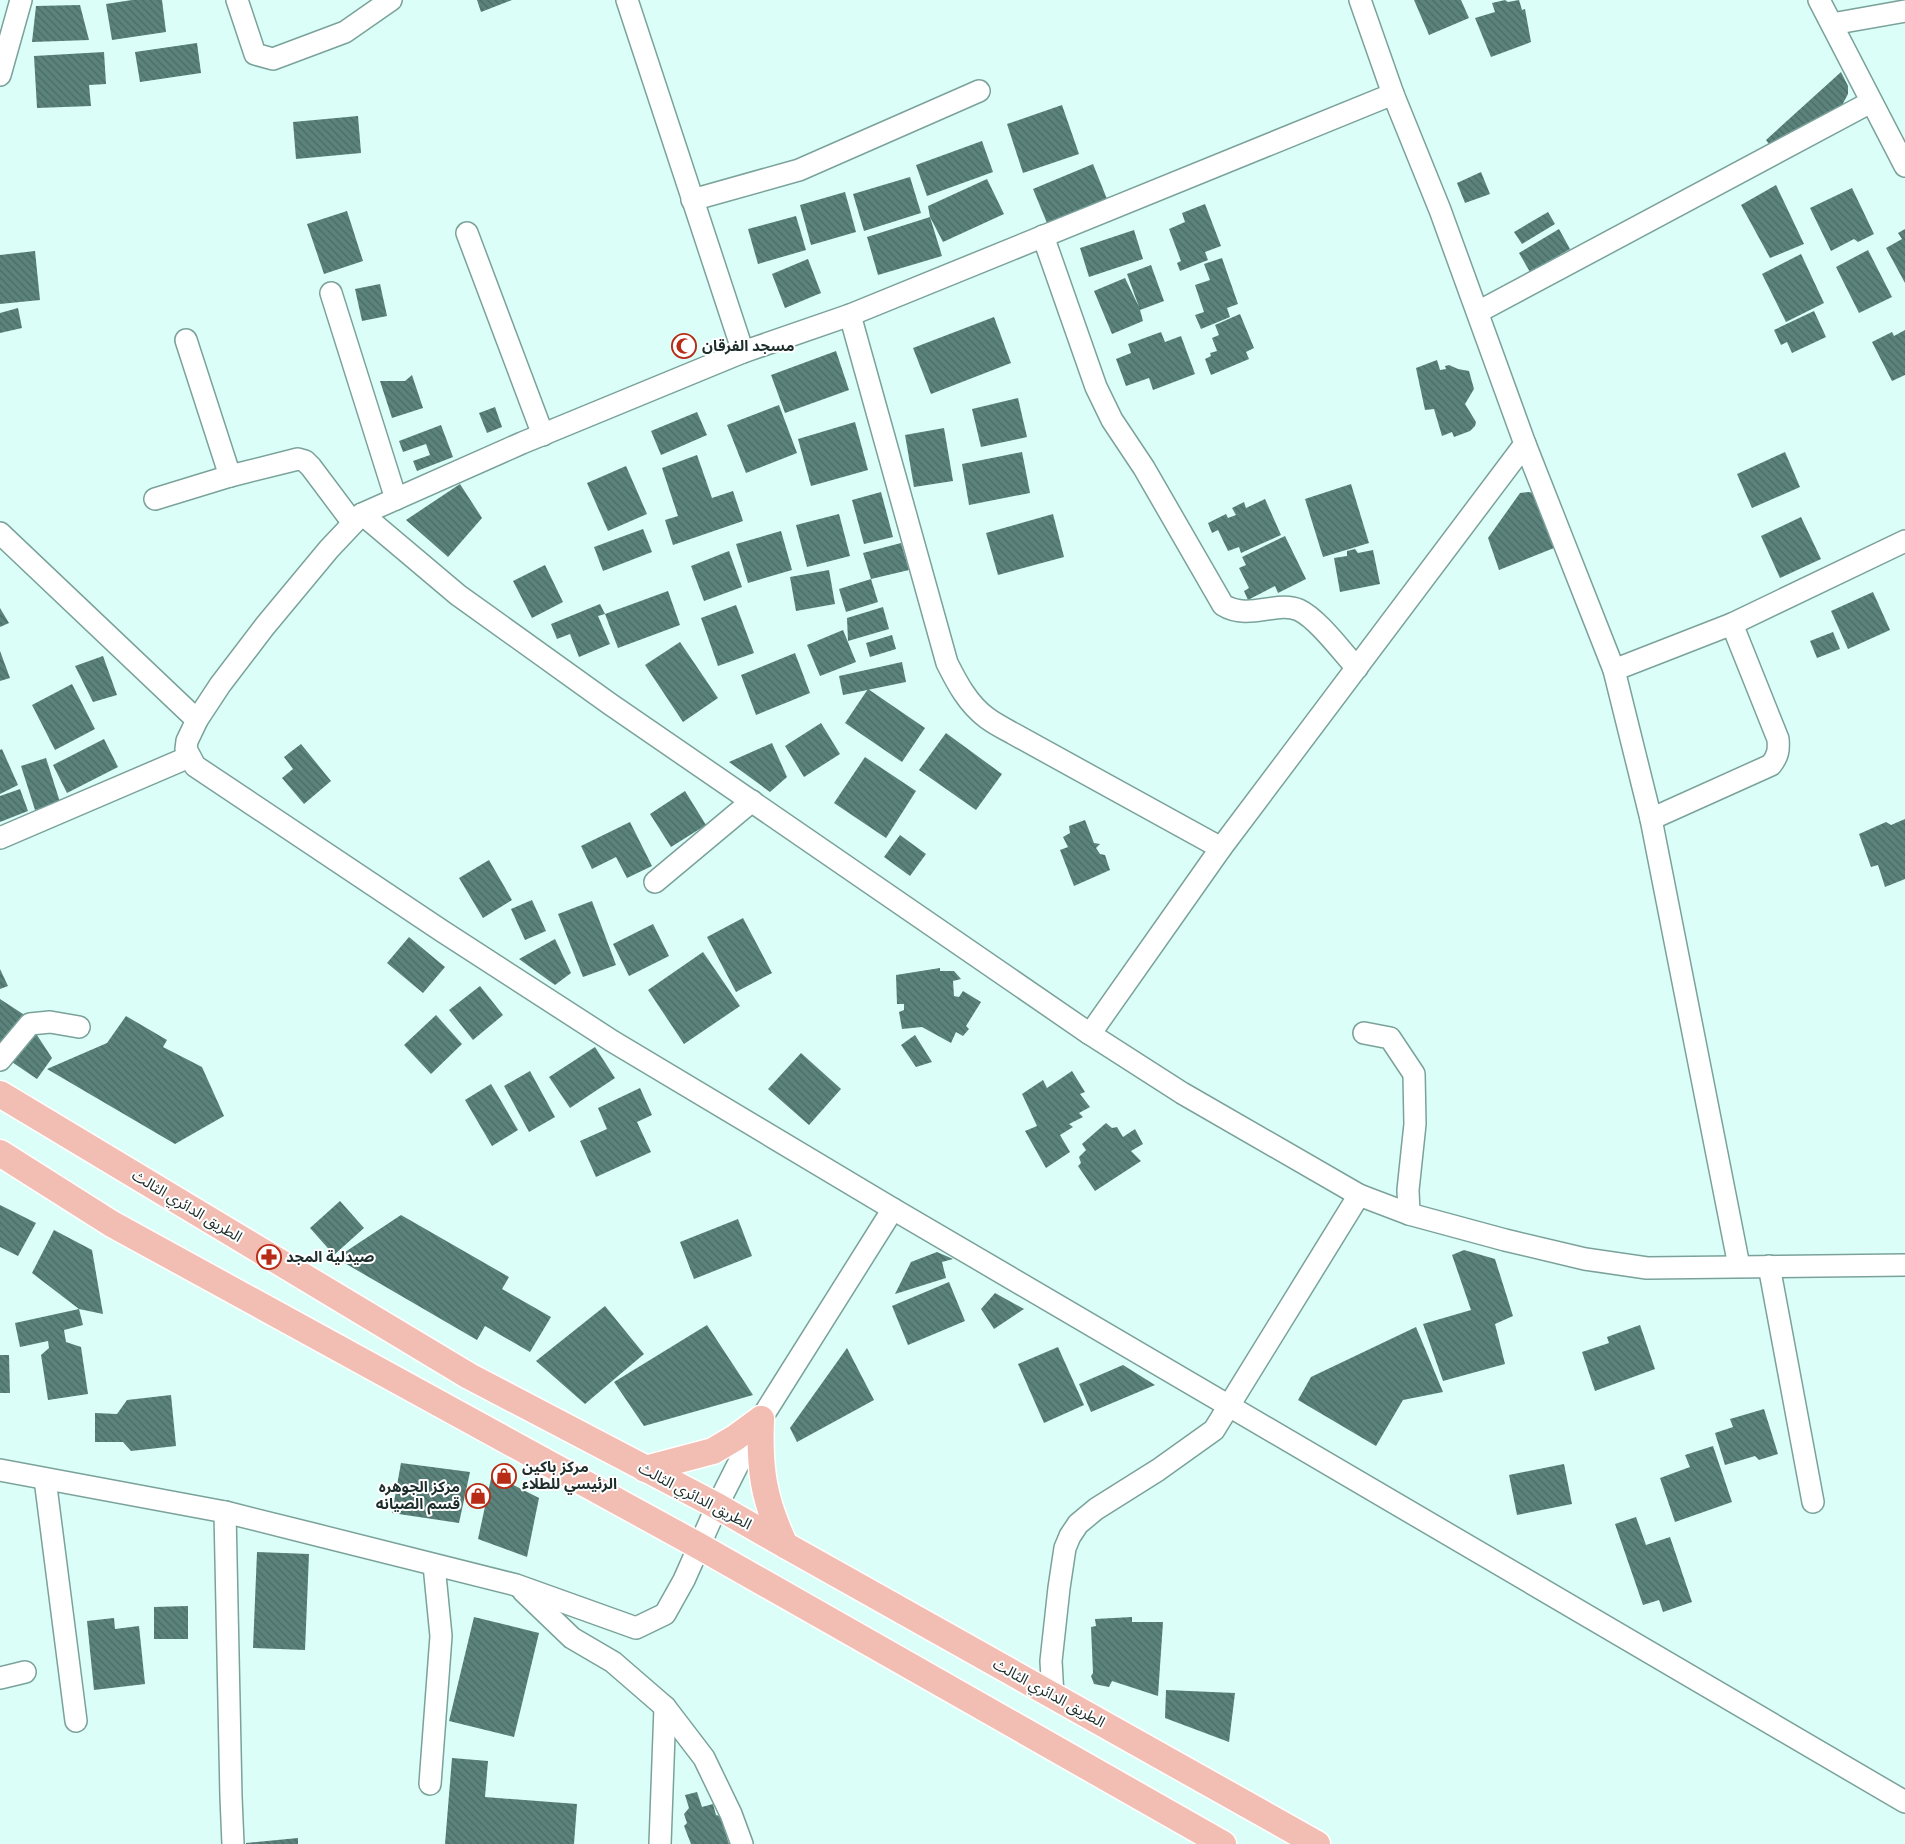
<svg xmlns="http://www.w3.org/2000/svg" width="1905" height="1844" viewBox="0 0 1905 1844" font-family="Karla,'Noto Sans Arabic',sans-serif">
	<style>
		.building { fill: url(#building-back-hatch) }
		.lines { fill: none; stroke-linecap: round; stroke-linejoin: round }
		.minor-casing { stroke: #7aa29a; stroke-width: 24 }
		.major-casing { stroke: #fff; stroke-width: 29 }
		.minor { stroke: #fff; stroke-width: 21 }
		.major { stroke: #f2beb3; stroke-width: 26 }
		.labels { text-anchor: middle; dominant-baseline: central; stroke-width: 4; stroke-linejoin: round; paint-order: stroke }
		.poi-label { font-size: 15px; font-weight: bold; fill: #1c2d2a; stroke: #fff; text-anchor: start }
		.street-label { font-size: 15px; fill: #1c2d2a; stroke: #fff }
	</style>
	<defs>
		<pattern id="building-back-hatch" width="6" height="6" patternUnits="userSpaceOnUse" patternTransform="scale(1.25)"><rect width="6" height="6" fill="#5b827b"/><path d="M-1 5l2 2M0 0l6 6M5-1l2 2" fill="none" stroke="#4a6b65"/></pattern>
	</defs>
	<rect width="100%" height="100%" fill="#dcfef8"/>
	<g class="building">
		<path d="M132,0H162L166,32L112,40L106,4Z"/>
		<path d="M477,0H512L481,12Z"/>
		<path d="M1414,0H1461L1469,18L1429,35Z"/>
		<path d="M1505,0L1508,2L1519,0L1522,10L1525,9L1531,42L1491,57L1475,18L1495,12L1492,3Z"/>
		<path d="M80,5L89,40L32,42L36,6Z"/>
		<path d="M197,43L201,73L140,82L135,52Z"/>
		<path d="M104,52L106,84L89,85L91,106L37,108L34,56Z"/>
		<path d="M1841,72L1848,86V94L1840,109L1772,148L1766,140Z"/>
		<path d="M1062,105L1079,154L1023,173L1007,124Z"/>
		<path d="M358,116L361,153L296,159L293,122Z"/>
		<path d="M982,141L993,172L927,196L916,165Z"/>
		<path d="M1093,164L1107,199L1047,223L1033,189Z"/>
		<path d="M1481,172L1490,194L1465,203L1457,183Z"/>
		<path d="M910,177L921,213L864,231L853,194Z"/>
		<path d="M987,179L1004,214L943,242L930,217L928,206Z"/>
		<path d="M1776,185L1804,244L1770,258L1741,205Z"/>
		<path d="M1852,188L1874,234L1858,242L1854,239L1831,251L1810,208Z"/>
		<path d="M845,192L856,232L811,245L800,205Z"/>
		<path d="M1205,204L1221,246L1205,252L1208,260L1180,271L1177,263L1181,261L1169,229L1185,222L1182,213Z"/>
		<path d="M347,211L363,261L324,274L307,224Z"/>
		<path d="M1548,212L1555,224L1522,244L1514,232Z"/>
		<path d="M796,216L806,250L758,264L748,229Z"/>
		<path d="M930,217L942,256L878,275L867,237Z"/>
		<path d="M1559,229L1570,249L1530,272L1519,253Z"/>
		<path d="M1905,229V283L1886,248L1902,239L1898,233Z"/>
		<path d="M1134,230L1143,259L1089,277L1080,248Z"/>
		<path d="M1868,250L1892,297L1859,313L1836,267Z"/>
		<path d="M35,251L40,300L0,304V255Z"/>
		<path d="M1801,254L1824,303L1786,322L1762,274Z"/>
		<path d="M1222,258L1238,304L1227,308L1230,317L1201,329L1195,315L1204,312L1195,285L1210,280L1204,264Z"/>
		<path d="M808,259L821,293L785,308L772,274Z"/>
		<path d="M1151,265L1164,301L1140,310L1143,321L1112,334L1094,291L1125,278L1139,307L1127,274Z"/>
		<path d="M380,284L387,316L362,321L355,289Z"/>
		<path d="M18,308L22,328L0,333V313Z"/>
		<path d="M1814,311L1826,337L1792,353L1787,342L1781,345L1774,330Z"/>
		<path d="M1240,314L1254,348L1246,352L1249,359L1211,375L1205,359L1211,356L1210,353L1217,351L1212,338L1219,335L1215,325Z"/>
		<path d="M994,317L1011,363L931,394L913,348Z"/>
		<path d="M1905,330V375L1892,381L1872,342L1892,332L1894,336Z"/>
		<path d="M1161,332L1165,342L1181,336L1195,374L1153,390L1149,378L1126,386L1116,359L1131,353L1128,344Z"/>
		<path d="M836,351L849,390L785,413L771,375Z"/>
		<path d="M1437,360L1440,370L1446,369L1445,366L1449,365L1458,369L1469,371L1474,389L1465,404L1476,422L1475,426L1470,431L1454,437L1452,432L1442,436L1434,409L1425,410L1416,368Z"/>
		<path d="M412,375L423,408L392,418L380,381H405Z"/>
		<path d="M1018,398L1027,437L981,447L972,409Z"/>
		<path d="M779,405L797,453L746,473L727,425Z"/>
		<path d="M495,407L502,427L487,433L479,413Z"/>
		<path d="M697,412L707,435L661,455L651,431Z"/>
		<path d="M855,422L868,470L811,486L798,439Z"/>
		<path d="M441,425L453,457L417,471L413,461L430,455L426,444L403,452L399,441Z"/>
		<path d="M944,428L953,481L914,487L905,435Z"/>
		<path d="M1022,452L1030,493L969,505L962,464Z"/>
		<path d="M1785,452L1800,487L1752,508L1737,474Z"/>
		<path d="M697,455L712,498L733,491L743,521L673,545L665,520L678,516L662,468Z"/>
		<path d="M626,466L647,514L608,531L587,483Z"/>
		<path d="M460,484L482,518L448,557L406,520Z"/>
		<path d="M1351,484L1369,543L1323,557L1305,499Z"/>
		<path d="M881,492L893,537L864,544L852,500Z"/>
		<path d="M1529,492L1536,494L1554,548L1499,570L1488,538L1520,493Z"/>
		<path d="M1265,499L1281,535L1241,553L1239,547L1228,551L1218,530L1212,533L1208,523L1226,514L1228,518L1236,515L1232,508L1244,502L1246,508Z"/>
		<path d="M839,514L850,556L807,567L796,525Z"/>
		<path d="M1053,514L1064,557L998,575L986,533Z"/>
		<path d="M1801,517L1821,559L1780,578L1761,536Z"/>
		<path d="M643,529L652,552L603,571L594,547Z"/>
		<path d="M781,531L792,570L748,583L736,544Z"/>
		<path d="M1285,536L1306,579L1278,593L1275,586L1248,600L1244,591L1249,588L1239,568L1246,565L1242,557Z"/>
		<path d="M901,543L909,570L871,579L863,553Z"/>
		<path d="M1355,549L1358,553L1373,550L1380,584L1340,592L1334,558L1347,556V551Z"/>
		<path d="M729,551L742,587L704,601L691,566Z"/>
		<path d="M545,565L563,602L532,618L513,581Z"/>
		<path d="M829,570L835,604L796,611L790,577Z"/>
		<path d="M871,579L878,602L846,612L839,589Z"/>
		<path d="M668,591L680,625L618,648L605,614Z"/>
		<path d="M1873,592L1890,630L1848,649L1831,611Z"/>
		<path d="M600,604L605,614L598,616L610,644L579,657L570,634L557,639L551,624Z"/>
		<path d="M736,605L754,653L718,666L701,618Z"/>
		<path d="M883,607L889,629L848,641L847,618Z"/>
		<path d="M0,608L9,623L0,627Z"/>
		<path d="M843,630L856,662L820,676L807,645Z"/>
		<path d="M1833,632L1840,649L1817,658L1810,641Z"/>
		<path d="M892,635L896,649L870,657L866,643Z"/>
		<path d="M680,642L718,698L683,722L645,665Z"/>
		<path d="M0,651L10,678L0,681Z"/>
		<path d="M795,653L810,693L756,715L741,675Z"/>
		<path d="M103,656L117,695L93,702L75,666Z"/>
		<path d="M902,662L906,682L843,695L839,676Z"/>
		<path d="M72,684L95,729L55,750L32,705Z"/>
		<path d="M868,689L925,728L902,762L845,723Z"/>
		<path d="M821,723L840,754L804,777L785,746Z"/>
		<path d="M946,733L1002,774L976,810L919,770Z"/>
		<path d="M104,739L118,767L67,793L53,765Z"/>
		<path d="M772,743L787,777L770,792L729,762Z"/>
		<path d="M301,744L331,781L304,804L282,778L293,769L284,757Z"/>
		<path d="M2,749L18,785L0,794V750Z"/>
		<path d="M865,757L916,791L886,838L834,803Z"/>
		<path d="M46,758L60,802L35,810L21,766Z"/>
		<path d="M20,789L28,811L0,822V796Z"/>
		<path d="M685,791L706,825L671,847L650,814Z"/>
		<path d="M1905,819V879L1885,887L1878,865L1871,867L1859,834L1886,822L1891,825Z"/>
		<path d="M1085,820L1094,843L1100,844L1096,848L1100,854L1105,855L1110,870L1074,886L1060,850L1068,847L1063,837L1070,833L1069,826Z"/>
		<path d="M630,822L652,866L627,878L616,857L592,869L581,846Z"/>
		<path d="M900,835L926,854L910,876L884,857Z"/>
		<path d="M489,860L512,900L483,918L459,878Z"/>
		<path d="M532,900L546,931L525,940L511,909Z"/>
		<path d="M592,901L616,965L583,977L558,914Z"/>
		<path d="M743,918L772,973L736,992L707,937Z"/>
		<path d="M653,924L669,956L629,976L613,944Z"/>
		<path d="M409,937L445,967L423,993L387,963Z"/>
		<path d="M555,939L571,973L555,985L519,959Z"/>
		<path d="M703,952L740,1006L684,1044L648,990Z"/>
		<path d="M940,968V971H954L961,979L953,981L954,996L959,997L963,991L981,1002L966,1026L969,1029L963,1036L956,1032L951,1043L922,1027L902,1029L899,1012L904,1010V1004H897L896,975Z"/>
		<path d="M0,969L8,986L0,989Z"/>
		<path d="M480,986L503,1015L473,1040L449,1010Z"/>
		<path d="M0,999L26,1016L0,1049Z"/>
		<path d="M436,1015L462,1044L431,1074L404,1045Z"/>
		<path d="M126,1016L167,1040L163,1047L202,1067L224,1116L175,1144L47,1069L107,1043Z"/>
		<path d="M33,1029L52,1058L37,1079L9,1060Z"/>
		<path d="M915,1035L932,1062L916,1067L901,1045Z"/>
		<path d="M595,1047L615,1078L570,1108L549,1077Z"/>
		<path d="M801,1053L841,1089L809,1125L768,1089Z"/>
		<path d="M530,1071L555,1117L529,1132L504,1086Z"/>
		<path d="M1072,1071L1085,1092L1080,1094L1090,1107L1079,1113L1083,1117L1069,1124L1073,1127L1060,1135L1070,1152L1046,1168L1025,1131L1037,1126L1022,1094L1043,1080L1047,1088Z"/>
		<path d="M491,1084L518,1130L492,1146L465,1100Z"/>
		<path d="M640,1088L652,1115L637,1122L651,1152L596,1177L580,1141L607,1129L598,1108Z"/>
		<path d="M1106,1123L1112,1128L1117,1127L1123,1137L1135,1129L1143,1144L1131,1151L1141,1161L1095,1191L1078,1166L1081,1163L1079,1157L1086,1150L1082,1144Z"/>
		<path d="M340,1201L364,1228L334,1255L310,1228Z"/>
		<path d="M0,1205L36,1223L18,1256L0,1247Z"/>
		<path d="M401,1215L509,1277L502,1289L551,1317L530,1352L485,1326L477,1340L336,1258Z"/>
		<path d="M738,1219L752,1256L694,1279L680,1242Z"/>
		<path d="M54,1230L92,1250L103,1314L79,1309L32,1273Z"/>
		<path d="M1464,1250L1495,1259L1513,1316L1495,1324L1505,1364L1443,1381L1423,1324L1471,1310L1452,1255Z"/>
		<path d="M937,1252L953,1259L942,1262L946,1278L895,1294L911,1262Z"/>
		<path d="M949,1282L965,1321L908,1345L892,1306Z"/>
		<path d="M995,1293L1024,1309L994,1329L981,1309Z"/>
		<path d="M605,1306L644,1354L585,1404L536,1361Z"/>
		<path d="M79,1309L83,1325L64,1330L66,1342L81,1347L88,1394L48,1400L41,1355L49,1348L48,1341L20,1347L15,1323Z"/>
		<path d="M707,1325L753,1395L644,1426L614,1382Z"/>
		<path d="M1640,1325L1655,1369L1595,1391L1582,1352L1609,1343L1607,1337Z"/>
		<path d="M1416,1327L1443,1392L1403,1400L1376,1446L1298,1400L1311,1377Z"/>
		<path d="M1058,1347L1084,1405L1044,1423L1018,1364Z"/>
		<path d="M847,1348L874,1400L797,1442L790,1428Z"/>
		<path d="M0,1355H9L10,1393H0Z"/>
		<path d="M1123,1365L1155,1385L1091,1412L1079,1384Z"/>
		<path d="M171,1395L176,1446L131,1451L123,1442H95V1413L117,1414L127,1400Z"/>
		<path d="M1764,1409L1778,1454L1759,1460L1755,1456L1725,1465L1715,1433L1733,1427L1730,1419Z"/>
		<path d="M1713,1446L1732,1502L1675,1522L1660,1478L1690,1467L1685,1455Z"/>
		<path d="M401,1463L470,1472L459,1523L392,1513Z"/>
		<path d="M1564,1464L1572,1504L1517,1515L1509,1475Z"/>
		<path d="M492,1474L539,1498L527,1557L478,1539Z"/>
		<path d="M1636,1517L1646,1545L1670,1537L1692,1602L1663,1612L1659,1600L1643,1605L1615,1524Z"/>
		<path d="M257,1552L309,1554L305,1650L253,1648Z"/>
		<path d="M188,1606V1639H154V1607Z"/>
		<path d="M474,1617L539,1633L514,1737L449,1721Z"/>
		<path d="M1132,1617V1622H1163L1158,1696L1112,1681L1109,1687L1094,1684L1091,1676L1093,1673L1091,1627L1096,1626L1095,1619Z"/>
		<path d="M114,1618L115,1629L139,1626L145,1684L94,1690L87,1621Z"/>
		<path d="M1166,1690L1235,1693L1229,1742L1165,1718Z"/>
		<path d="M452,1758L488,1761L485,1797L577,1804L574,1844H445Z"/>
		<path d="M697,1792L702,1807L713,1804L716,1815L720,1816L729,1844H691L684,1826L687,1823L684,1814L689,1808L685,1795Z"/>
		<path d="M298,1838V1844H246V1843Z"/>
	</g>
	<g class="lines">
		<defs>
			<g id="minor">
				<path d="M237,0L255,54L273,59L345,32L391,0"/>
				<path d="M627,0L743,352"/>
				<path d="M1360,0L1393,94L850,315L743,352L522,443L362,514L329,549L265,626L220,685L197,720L187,741L186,749L195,766L442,931L612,1041L893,1209L1905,1802"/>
				<path d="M1819,0L1905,166"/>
				<path d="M1832,24L1905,11"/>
				<path d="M0,75L21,0"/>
				<path d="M692,200L799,170L979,91"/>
				<path d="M467,233L543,435"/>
				<path d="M1043,236L1096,387L1112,420L1144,468L1223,605C1249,621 1277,600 1299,610C1318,619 1342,652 1357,668"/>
				<path d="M331,293L396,499"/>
				<path d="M1478,312L1871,102"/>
				<path d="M850,315L947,663C957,683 968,704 987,718C995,724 1005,729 1014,734L1221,848"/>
				<path d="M186,340L230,476"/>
				<path d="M1525,444L1614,670L1651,819L1739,1266"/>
				<path d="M155,499L230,476L298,459L305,461L311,467L353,523"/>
				<path d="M362,514L458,595L610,704L1090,1034L1182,1093L1359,1195L1409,1214L1505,1240L1585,1259L1647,1268L1905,1265"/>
				<path d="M0,533L197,720"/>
				<path d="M1614,670L1732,624L1905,541"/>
				<path d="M1651,819L1771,765C1778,756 1779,750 1778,739L1732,624"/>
				<path d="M0,838L189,757"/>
				<path d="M655,882L752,801"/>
				<path d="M1364,1033L1390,1038L1414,1074L1415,1124L1408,1190L1409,1214"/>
				<path d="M1090,1034L1221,848L1525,444L1440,210L1393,94"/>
				<path d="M0,1060L30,1024L50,1022L79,1027"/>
				<path d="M1769,1266L1813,1502"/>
				<path d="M0,1470L225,1512L317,1535L516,1585L636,1628L665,1614L684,1580L717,1506L761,1419L893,1209"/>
				<path d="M45,1479L76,1721"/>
				<path d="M225,1512L231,1797L233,1844"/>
				<path d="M523,1591L572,1638L613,1662L665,1707L704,1758L731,1814L742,1844"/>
				<path d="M0,1678L25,1672"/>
				<path d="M1053,1696L1051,1661L1059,1588L1065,1548L1070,1536L1078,1524L1096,1509L1158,1470L1214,1430L1359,1195"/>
				<path d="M430,1784L441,1636L434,1565"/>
				<path d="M660,1844L665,1707"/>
			</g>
			<g id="major">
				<path d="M0,1094L469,1376L717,1506L785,1545L1317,1844"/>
				<path d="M0,1153L112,1224L699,1546L1223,1844"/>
				<path d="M761,1419C759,1468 763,1499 785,1545"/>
				<path d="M645,1469L713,1451L735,1438L761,1419"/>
			</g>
		</defs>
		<use href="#minor" class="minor-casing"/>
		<use href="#major" class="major-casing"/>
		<use href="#minor" class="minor"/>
		<use href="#major" class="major"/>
	</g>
	<defs>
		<symbol id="mosque-ring" viewBox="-11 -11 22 22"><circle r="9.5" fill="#fff" stroke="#b82b16" stroke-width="1.5"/><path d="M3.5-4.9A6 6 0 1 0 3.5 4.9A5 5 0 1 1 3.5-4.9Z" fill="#b82b16"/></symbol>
		<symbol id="pharmacy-ring" viewBox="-11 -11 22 22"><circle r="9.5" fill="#fff" stroke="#b82b16" stroke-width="1.5"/><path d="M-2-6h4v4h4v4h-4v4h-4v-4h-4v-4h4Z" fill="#b82b16"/></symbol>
		<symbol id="shop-ring" viewBox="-11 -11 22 22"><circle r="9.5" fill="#fff" stroke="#b82b16" stroke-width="1.5"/><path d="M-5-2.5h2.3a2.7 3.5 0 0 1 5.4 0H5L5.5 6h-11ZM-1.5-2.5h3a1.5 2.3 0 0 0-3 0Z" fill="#b82b16"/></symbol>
	</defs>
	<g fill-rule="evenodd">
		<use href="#mosque-ring" x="670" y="332" width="28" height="28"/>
		<use href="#pharmacy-ring" x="255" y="1243" width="28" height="28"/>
		<use href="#shop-ring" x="490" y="1462" width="28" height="28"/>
		<use href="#shop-ring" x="464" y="1482" width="28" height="28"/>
	</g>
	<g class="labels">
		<g class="poi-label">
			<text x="702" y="346">مسجد الفرقان</text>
			<text x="286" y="1257">صيدلية المجد</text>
			<text x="522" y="1467">مركز باكين<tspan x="522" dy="17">الرئيسي للطلاء</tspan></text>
			<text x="460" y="1487" text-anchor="end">مركز الجوهره<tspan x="460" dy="17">قسم الصيانه</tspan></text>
		</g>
		<g class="street-label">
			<text transform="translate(187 1206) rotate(31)">الطريق الدائري الثالث</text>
			<text transform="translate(695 1496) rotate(28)">الطريق الدائري الثالث</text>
			<text transform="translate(1049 1693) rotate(29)">الطريق الدائري الثالث</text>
		</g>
	</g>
</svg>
